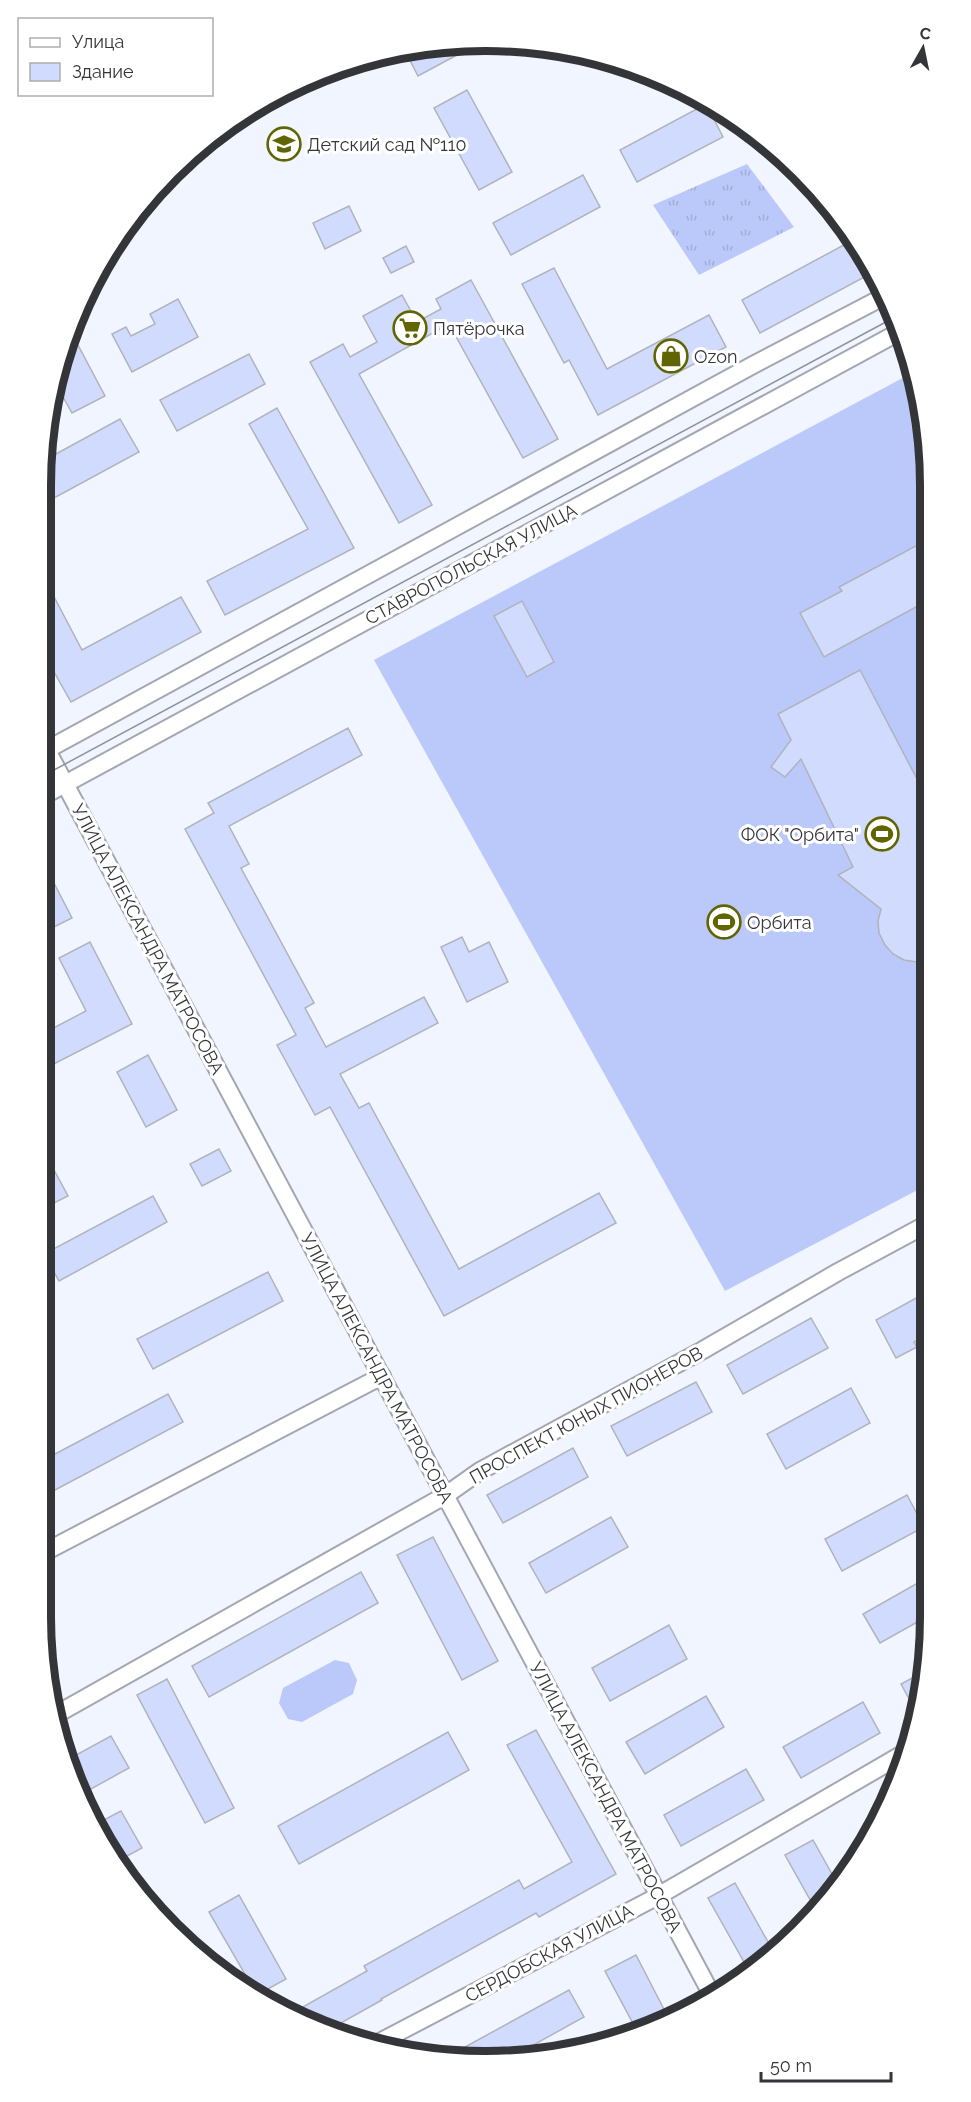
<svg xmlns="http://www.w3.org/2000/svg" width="971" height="2102" viewBox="0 0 971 2102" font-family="Raleway,sans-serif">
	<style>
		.grass { fill: url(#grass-tufts) }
		.pitch { fill: #bbc9fa }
		.building { fill: #d1dbfd; stroke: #b0b3bc; stroke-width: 1.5 }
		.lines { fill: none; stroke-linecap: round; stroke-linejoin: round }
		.minor-casing { stroke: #a4a7b1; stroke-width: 20 }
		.minor { stroke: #fff; stroke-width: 16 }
		.tram { stroke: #909299; stroke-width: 1.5 }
		.labels { text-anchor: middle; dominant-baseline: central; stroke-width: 6; stroke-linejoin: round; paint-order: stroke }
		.poi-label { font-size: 18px; fill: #343539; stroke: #fff; text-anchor: start }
		.street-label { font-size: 18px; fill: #343539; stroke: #fff }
		.rim { fill: none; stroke: #343539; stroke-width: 8 }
	</style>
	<defs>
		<pattern id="grass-tufts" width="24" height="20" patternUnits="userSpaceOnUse" patternTransform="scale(1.5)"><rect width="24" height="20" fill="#bbc9fa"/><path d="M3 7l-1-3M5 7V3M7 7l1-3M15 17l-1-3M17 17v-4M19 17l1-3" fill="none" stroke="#a1add7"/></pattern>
	</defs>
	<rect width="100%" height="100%" fill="#f1f5ff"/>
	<path class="grass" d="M747,164L794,227L699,275L653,205Z"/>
	<g class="pitch">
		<path d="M912,373L927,427L929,1184L725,1291L374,660Z"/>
		<path d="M335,1660L349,1663L357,1680L353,1694L302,1722L288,1719L279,1703L283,1688Z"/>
	</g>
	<g class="building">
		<path d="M483,41L418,76L404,49Z"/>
		<path d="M467,90L512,172L479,190L434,108Z"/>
		<path d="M706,104L723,137L637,182L620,150Z"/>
		<path d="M583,175L600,207L511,255L493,223Z"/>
		<path d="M349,206L361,231L325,249L313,223Z"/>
		<path d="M853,240L872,273L760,333L742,300Z"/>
		<path d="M406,246L414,262L391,273L383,258Z"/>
		<path d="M554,268L607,369L709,315L726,347L598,415L569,360L564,363L522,284Z"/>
		<path d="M471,280L558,439L523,458L449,324L359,374L432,505L399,523L310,362L343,344L350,357L377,342L363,316L402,295L417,322L441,309L436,299Z"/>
		<path d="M178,299L198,337L132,372L112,334L126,327L131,336L155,324L150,314Z"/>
		<path d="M70,330L105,396L72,413L54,381Z"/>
		<path d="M249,354L265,384L177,431L160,400Z"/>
		<path d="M277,408L354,548L225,615L207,581L308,529L249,424Z"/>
		<path d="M120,419L139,452L54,498L42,475L43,461Z"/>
		<path d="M927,540V601L824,657L800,613L842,591L839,587Z"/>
		<path d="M40,570L82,650L181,597L201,632L71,702L40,647Z"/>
		<path d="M522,601L554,662L527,677L494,616Z"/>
		<path d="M860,670L928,800V961L917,962L904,960L893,954L885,945L879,933L878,921L881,909L838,875L853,867L801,759L785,777L771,767L791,740L778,714Z"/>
		<path d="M348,728L362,755L229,826L249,864L241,868L314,1003L305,1008L326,1047L424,997L438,1023L340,1074L359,1108L369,1103L459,1269L599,1193L616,1223L444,1316L330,1107L315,1115L277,1045L296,1035L185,829L214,813L208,803Z"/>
		<path d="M40,856L72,918L40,934Z"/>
		<path d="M462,937L469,952L489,942L508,982L467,1002L441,947Z"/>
		<path d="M90,942L132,1024L40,1071V1035L86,1011L59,958Z"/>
		<path d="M148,1055L177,1110L146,1127L117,1072Z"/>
		<path d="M40,1144L68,1196L40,1210Z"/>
		<path d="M219,1149L231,1171L202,1186L190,1164Z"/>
		<path d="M153,1196L167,1222L59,1281L44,1254Z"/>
		<path d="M268,1272L283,1301L153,1369L137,1339Z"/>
		<path d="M929,1291L930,1333L914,1342L917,1347L896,1358L876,1320Z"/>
		<path d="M811,1318L828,1348L743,1394L727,1365Z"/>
		<path d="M696,1382L712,1412L627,1456L611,1426Z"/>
		<path d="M851,1388L870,1423L786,1469L767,1434Z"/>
		<path d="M168,1394L183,1422L40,1498V1462Z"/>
		<path d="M573,1448L588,1477L503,1523L487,1495Z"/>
		<path d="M907,1495L924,1527L842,1571L825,1539Z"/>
		<path d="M611,1517L628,1547L546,1593L529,1563Z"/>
		<path d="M433,1537L498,1661L462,1680L397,1555Z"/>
		<path d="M361,1572L378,1603L209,1697L192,1666Z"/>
		<path d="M930,1576V1615L880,1643L863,1614Z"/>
		<path d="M669,1625L687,1659L610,1701L592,1668Z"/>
		<path d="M925,1671L922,1704L918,1715L901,1684Z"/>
		<path d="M167,1679L234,1808L205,1823L137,1695Z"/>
		<path d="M706,1696L724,1727L645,1774L626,1742Z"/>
		<path d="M863,1702L880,1733L801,1778L783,1747Z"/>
		<path d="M536,1730L616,1874L539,1917L536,1913L381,1999L382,2000L332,2028L292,2013L367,1971L364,1966L519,1880L524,1889L572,1862L507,1745Z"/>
		<path d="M448,1732L469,1770L299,1864L278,1826Z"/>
		<path d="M111,1736L129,1768L80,1795L65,1761Z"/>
		<path d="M746,1769L764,1800L681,1846L664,1815Z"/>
		<path d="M121,1811L142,1848L116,1862L100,1839L94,1825Z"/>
		<path d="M813,1840L837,1883L817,1912L785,1855Z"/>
		<path d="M735,1883L772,1949L748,1969L708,1898Z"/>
		<path d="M239,1895L286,1979L257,1995L209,1912Z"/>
		<path d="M636,1955L668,2017L636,2029L605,1971Z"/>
		<path d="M569,1990L584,2017L508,2059L486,2061L445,2058Z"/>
	</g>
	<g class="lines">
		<defs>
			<g id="minor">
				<path d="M41,739L713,1997"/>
				<path d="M41,753L753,365L885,296"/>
				<path d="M41,797L901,331"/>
				<path d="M41,1554L382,1376"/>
				<path d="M57,1714L446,1495L480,1471L703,1350L838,1272L929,1223"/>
				<path d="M376,2044L658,1896L908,1751"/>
			</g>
		</defs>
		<use href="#minor" class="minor-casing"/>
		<use href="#minor" class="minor"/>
		<path class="tram" d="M41,777L897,316"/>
	</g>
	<defs>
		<symbol id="school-ring" viewBox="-11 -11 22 22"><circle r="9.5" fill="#fff" stroke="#606501" stroke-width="1.5"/><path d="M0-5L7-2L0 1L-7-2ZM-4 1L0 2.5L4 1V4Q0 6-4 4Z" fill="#606501"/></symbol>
		<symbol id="supermarket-ring" viewBox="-11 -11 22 22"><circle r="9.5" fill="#fff" stroke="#606501" stroke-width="1.5"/><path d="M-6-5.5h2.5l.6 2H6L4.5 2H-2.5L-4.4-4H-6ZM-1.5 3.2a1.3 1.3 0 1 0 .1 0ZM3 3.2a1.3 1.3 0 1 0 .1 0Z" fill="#606501"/></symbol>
		<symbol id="shop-ring" viewBox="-11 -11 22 22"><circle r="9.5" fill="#fff" stroke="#606501" stroke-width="1.5"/><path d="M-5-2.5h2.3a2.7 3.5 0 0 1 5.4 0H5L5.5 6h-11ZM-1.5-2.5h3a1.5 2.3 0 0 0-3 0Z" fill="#606501"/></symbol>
		<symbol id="stadium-ring" viewBox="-11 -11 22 22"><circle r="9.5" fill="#fff" stroke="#606501" stroke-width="1.5"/><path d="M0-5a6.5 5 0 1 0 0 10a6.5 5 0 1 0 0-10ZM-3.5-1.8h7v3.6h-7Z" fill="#606501"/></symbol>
	</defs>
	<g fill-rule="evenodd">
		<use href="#school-ring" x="265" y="125" width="38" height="38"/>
		<use href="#supermarket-ring" x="391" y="309" width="38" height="38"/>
		<use href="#shop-ring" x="652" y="337" width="38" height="38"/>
		<use href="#stadium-ring" x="863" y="815" width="38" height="38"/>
		<use href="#stadium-ring" x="705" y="903" width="38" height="38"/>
	</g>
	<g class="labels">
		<g class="poi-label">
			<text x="307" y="144">Детский сад №110</text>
			<text x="433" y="328">Пятёрочка</text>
			<text x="694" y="356">Ozon</text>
			<text x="859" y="834" text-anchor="end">ФОК "Орбита"</text>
			<text x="747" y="922">Орбита</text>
		</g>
		<g class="street-label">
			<text transform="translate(471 564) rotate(-28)">СТАВРОПОЛЬСКАЯ УЛИЦА</text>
			<text transform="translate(148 939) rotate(62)">УЛИЦА АЛЕКСАНДРА МАТРОСОВА</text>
			<text transform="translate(377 1368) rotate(62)">УЛИЦА АЛЕКСАНДРА МАТРОСОВА</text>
			<text transform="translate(586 1415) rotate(-29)">ПРОСПЕКТ ЮНЫХ ПИОНЕРОВ</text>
			<text transform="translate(606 1797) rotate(62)">УЛИЦА АЛЕКСАНДРА МАТРОСОВА</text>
			<text transform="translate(549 1953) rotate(-28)">СЕРДОБСКАЯ УЛИЦА</text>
		</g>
	</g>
	<path d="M0 0H971V2102H0ZM485 51H486A434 434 0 0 1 920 485V1617A434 434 0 0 1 486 2051H485A434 434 0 0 1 51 1617V485A434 434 0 0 1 485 51Z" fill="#fff" fill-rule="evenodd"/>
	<path class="rim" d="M485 51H486A434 434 0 0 1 920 485V1617A434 434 0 0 1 486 2051H485A434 434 0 0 1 51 1617V485A434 434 0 0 1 485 51Z"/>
	<rect x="18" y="18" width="195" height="78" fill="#ffffff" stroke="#aeaeb0" stroke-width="1.5"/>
	<rect x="30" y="38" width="30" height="9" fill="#ffffff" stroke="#aeaeb0" stroke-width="1.5"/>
	<text x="72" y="48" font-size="18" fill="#343539">Улица</text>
	<rect x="30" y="63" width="30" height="18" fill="#d1dbfd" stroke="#aeaeb0" stroke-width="1.5"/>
	<text x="72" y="78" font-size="18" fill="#343539">Здание</text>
	<g transform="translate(923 48) rotate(9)" stroke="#ffffff" stroke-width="4.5" paint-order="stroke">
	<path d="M0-4.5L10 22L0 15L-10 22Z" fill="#343539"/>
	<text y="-9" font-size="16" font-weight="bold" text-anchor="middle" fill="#343539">С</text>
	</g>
	<path d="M761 2072v9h130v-9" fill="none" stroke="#343539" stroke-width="3"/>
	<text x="770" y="2072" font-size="18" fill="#343539" stroke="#ffffff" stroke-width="4.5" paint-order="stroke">50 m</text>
</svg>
